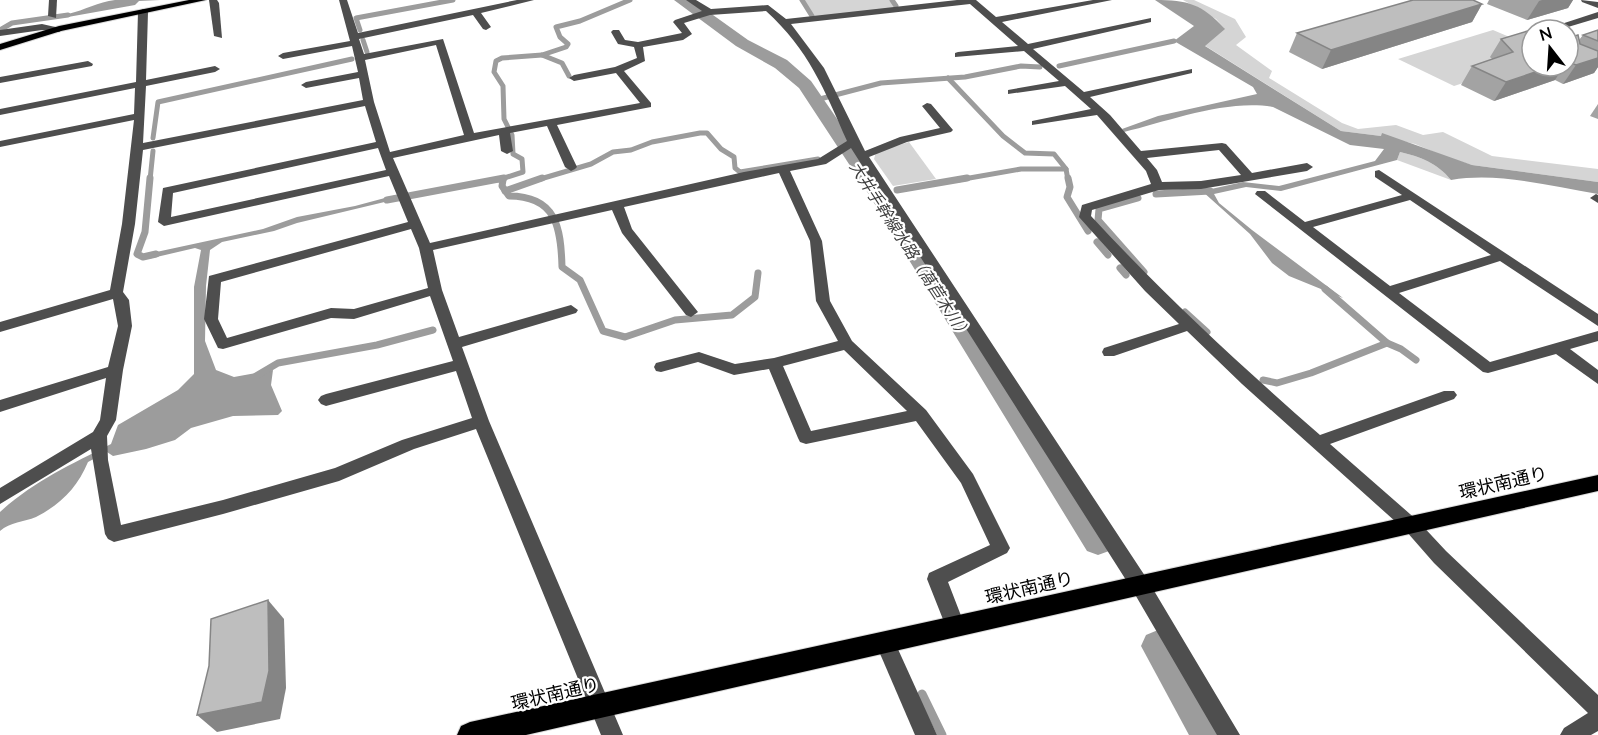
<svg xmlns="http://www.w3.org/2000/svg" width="1598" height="735" viewBox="0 0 1598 735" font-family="Lato,'Noto Sans JP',sans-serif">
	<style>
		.green { fill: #d5d5d5 }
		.water { fill: #9c9c9c }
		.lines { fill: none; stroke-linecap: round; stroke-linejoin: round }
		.stream-far2 { stroke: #9c9c9c; stroke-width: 5 }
		.stream-far1 { stroke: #9c9c9c; stroke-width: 7 }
		.stream { stroke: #9c9c9c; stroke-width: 9 }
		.canal { fill: #9c9c9c; fill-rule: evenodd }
		.major-casing { stroke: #dbdbdb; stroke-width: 2 }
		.highway-casing { stroke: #dbdbdb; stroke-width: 2 }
		.minor { fill: #4e4e4e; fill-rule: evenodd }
		.major { fill: #000; fill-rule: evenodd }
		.highway { fill: #000; fill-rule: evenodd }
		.wall { fill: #a3a3a3 }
		.shaded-wall { fill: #858585 }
		.building { fill: #bebebe; stroke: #858585; stroke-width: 1.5 }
		.labels { text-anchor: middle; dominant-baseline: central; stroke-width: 4.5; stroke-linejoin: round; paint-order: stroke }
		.water-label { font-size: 16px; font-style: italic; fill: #3d3d3d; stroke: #fff }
		.near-street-label { font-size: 18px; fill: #000; stroke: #fff }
	</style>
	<rect width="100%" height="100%" fill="#fff"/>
	<g class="green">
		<path d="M804,0H890L896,8L814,17Z"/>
		<path d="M1183,0H1194L1235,19L1246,37L1236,45L1272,71L1269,78L1342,123L1358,129L1396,125L1423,135L1443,132L1492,156L1598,169V182L1472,165L1446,157L1415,144L1381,136L1341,131L1204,45L1224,28L1216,19Z"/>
		<path d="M1493,30L1531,46L1490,59V65L1500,71L1454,86L1398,59Z"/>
		<path d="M909,142L936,179L893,186L874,159L876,152Z"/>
		<path d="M1400,152C1421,157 1437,163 1451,180L1397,160Z"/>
	</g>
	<g class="water">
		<path d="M115,0H160L139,1L135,5L68,17V14C85,10 98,2 115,0Z"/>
		<path d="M1155,0C1188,0 1202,4 1225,29L1205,46L1341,131L1381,136L1382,133L1472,165L1598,182V194C1550,186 1499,172 1451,180C1437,163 1421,157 1400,152L1397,160L1281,191L1246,187L1214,194L1219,203L1252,230L1343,298L1289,276L1272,263L1250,234L1202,191L1243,182L1279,186L1375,161L1384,149L1350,145L1273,107C1227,99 1169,121 1124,132L1122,129L1158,116L1257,94L1253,87L1174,41L1194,26Z"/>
		<path d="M396,195L397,199L297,223L274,231L222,242L210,250L206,286L205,341L216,370L234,377L273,370L271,385L282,411L278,415L233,416L191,428L175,440L146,449L113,456L107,452L88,462C77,488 61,504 36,517C24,522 10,522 0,531V512C34,481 70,465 111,444L118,425L178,390L194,374V287L201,250L195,248L148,259L147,254L263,229L297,217L355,206Z"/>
	</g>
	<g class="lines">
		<g class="stream-far2">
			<path d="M802,0L812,16"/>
			<path d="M892,0L896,6"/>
			<path d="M0,30L12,23L68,15"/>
			<path d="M360,30L356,18L453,0"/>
			<path d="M363,40L367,52"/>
			<path d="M542,55L562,63L569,76"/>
			<path d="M1059,66L1174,41"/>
			<path d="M948,78L1003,136L1025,153L1054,154L1066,169"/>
			<path d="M816,100L881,83L965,77L1021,66L1040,67"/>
			<path d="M153,138L158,102L352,59"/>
			<path d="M150,180L153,151"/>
			<path d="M498,180L523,172L522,159L513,154L512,135L504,119L503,86L494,72L496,61L502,58L542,55L566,47L568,44L560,37L556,27L580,21L630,0"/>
			<path d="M537,180L591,164L613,152L631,150L652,142L700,133H707L721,149L734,157L735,168L740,172L818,159"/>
			<path d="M958,180L1021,169H1066L1068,180"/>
		</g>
		<g class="stream-far1">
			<path d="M150,178L145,232L137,254L143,257L156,254"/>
			<path d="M1068,178L1070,187L1067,197L1088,231"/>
			<path d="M503,180L502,186L509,196C556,196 561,227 562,267L580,280L603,331L625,337L675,320L732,315L755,297L758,273"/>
			<path d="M897,190L967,178"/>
			<path d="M505,191L542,178"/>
			<path d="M1156,194L1210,191"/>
			<path d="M1138,198L1099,209L1098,220L1144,272"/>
			<path d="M387,200L504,178"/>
			<path d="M1097,242L1108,255"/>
			<path d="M1120,268L1126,275"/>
			<path d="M1325,289L1387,343L1401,349L1416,360"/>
			<path d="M1185,312L1207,332"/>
			<path d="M256,376L278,363L377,345L433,330"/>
			<path d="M1263,380L1277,383L1311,373L1387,343"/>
		</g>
		<path class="stream" d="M922,694L942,735"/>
		<g class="canal">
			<path d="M674,0H692L748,40L787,60L811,81L888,193L1109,533L1113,542L1109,551L1098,555L1087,551L868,193L799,88L775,68L736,46Z"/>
			<path d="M1158,630L1170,635L1227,735H1189L1141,646L1146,635Z"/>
		</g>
		<defs>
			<path id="major" d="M189,0H206L61,31L0,50V44L59,26Z"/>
			<path id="highway" d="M1598,475V491L526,735H457L461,726L470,722Z"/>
		</defs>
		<use href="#major" class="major-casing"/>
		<use href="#highway" class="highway-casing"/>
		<g class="minor">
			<path d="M49,0H57L56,18L48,16Z"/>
			<path d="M209,0H217L219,3L222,38L214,36Z"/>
			<path d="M339,0H347L358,33L517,0H534L481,13L491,27L486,30L483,29L473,15L359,39L364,54L443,39L474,133L640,103L616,73L574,81L569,78L574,75L615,67L637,58L634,47L618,44L611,32L613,30H619L625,40L638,42L682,33L673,22L675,20L702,11L686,0H696L711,9L768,5L786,19L957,0H976L996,17L1093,0H1112L1002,22L1028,44L1151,18V22L1033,49L1084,92L1192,69V73L1090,97L1110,115L1141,151L1222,143L1226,144L1252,173L1307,163L1313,167L1307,171L1201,189L1159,190L1092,210L1091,216C1164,295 1239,364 1320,435L1444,391H1454L1457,395L1454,399L1330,444L1418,521L1446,551L1598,695V731L1591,735H1560L1564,728L1588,713L1434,563L1406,531L1242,384L1187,331L1114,356H1104L1102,352L1104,348L1179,324L1145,291L1079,217L1082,205L1151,184L1146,171L1097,115L1032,125V121L1091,109L1065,86L1008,94V90L1059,81L1024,51L955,57V53L958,52L1018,46L970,4L791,24L824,68L865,151L900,137L940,128L922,106L927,103L931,104L953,130L951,132L907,142L869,157L1147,579L1240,735H1217L1133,591L851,148L826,164L790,171L822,241L830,301L852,341L926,410L973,474L1010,548L1007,553L948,582L965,626L962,632L955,635L948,632L927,579L929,573L990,545L961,483L916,421L806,444L800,442L798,438L769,369L734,375L698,362L661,372L656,371L654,367L656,363L699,352L735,364L774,358L838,341L816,301L810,241L779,173L624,207L632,229L698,312L691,317L686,315L622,233L612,210L433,250L442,290L459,337L571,305L578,310L576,313L462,347L489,421L623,735H601L476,429L414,449L339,481L223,514L114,542L108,539L105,534L91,449L0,504V488L93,432L100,420L106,378L0,412V400L108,367L118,326L113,299L0,332V322L110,290L122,224L134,120L0,147V141L134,114L135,88L0,115V109L136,82L138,12L143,9L148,12L146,80L215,66L220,69L215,72L146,86L143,143L363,100L359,78L306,88L301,85L306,82L358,72L352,46L283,59L278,56L283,53L350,41ZM766,11C809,50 824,89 847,141L818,159L744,172L430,243L393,158L499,135L501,151L507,154L513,151L510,133L547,126L565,167L571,171L575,169L577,167L557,125L651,107V103L624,71L645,61L643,47L683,40L692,34L684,23L710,15ZM436,45L464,135L390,152L374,102L365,60ZM365,106L376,142L163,188L158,222L164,226L389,176L408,222L209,276L204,319L218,348L223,349L331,318L354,319L430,296L453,361L326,394L321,396L318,400L321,404L326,406L456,371L472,418L402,440L335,468L223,500L121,525L108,460L107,436L116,420L123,370L132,326L129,300L123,292L135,224L143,150ZM378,148L386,170L171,217L173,193ZM1219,150L1241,175L1201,181L1162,182L1157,170L1147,158ZM411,229L419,248L428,288L354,309L331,308L227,338L218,319L221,282ZM844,350L907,411L811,431L783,366Z"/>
			<path d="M1581,0L1598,2V8L1582,2Z"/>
			<path d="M1598,12V18L1558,30H1543Z"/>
			<path d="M42,24L64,29L59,32L42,30L0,36V30Z"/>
			<path d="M88,61L93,64L92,66L0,83V77Z"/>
			<path d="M1379,170L1598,314V326L1500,261L1399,293L1490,362L1598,331V341L1570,349L1598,370V384L1556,354L1488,373L1483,372L1255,194L1257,191H1265L1305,222L1402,195L1375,177V171ZM1410,200L1491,255L1390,286L1313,227Z"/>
			<path d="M1596,194L1598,195V203L1590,198Z"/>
			<path d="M885,633L892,636L937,735H915L875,642L878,636Z"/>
		</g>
		<use href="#major" class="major"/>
		<use href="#highway" class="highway"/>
	</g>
	<g class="wall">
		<path d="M1489,0H1573L1568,8L1527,20L1487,4Z"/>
		<path d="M1482,4L1472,22L1322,69L1289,52L1297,33Z"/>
		<path d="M1598,30V67L1594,73L1563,84L1555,80L1494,101L1461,85L1472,66L1492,59L1490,57L1501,39L1532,66H1568V38L1579,40L1583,35Z"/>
		<path d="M1598,104V119L1590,116Z"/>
	</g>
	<g class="shaded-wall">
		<path d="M1542,0H1573L1568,8L1527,20L1539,1Z"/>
		<path d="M1482,4L1472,22L1322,69L1331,50Z"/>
		<path d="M1598,58V67L1594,73L1563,84L1576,65Z"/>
		<path d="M1553,66H1564L1555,80L1494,101L1506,82Z"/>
		<path d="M268,600L284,619L286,688L280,719L217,732L197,715Z"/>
	</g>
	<g class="building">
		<path d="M1413,0H1473L1482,4L1331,50L1297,33Z"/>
		<path d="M1541,27L1548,30H1532V66H1553L1506,82L1472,66L1513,52L1501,39Z"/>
		<path d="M1598,30V41L1583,35Z"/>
		<path d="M1578,35L1580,44L1598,51V58L1576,65L1568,62V38Z"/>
		<path d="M268,600L269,671L262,702L197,715L209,666L211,619Z"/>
	</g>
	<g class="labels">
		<g class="water-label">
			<text transform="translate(911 250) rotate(57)">大井手幹線水路（萵苣木川）</text>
		</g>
		<g class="near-street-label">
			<text transform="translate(1503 482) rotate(-13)">環状南通り</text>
			<text transform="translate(1029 587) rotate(-13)">環状南通り</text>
			<text transform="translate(555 693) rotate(-13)">環状南通り</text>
		</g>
	</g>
	<g transform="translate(1550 48) rotate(343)"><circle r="28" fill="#ffffff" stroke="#999999" stroke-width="1.5"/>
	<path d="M0-4.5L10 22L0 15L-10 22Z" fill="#000000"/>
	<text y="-9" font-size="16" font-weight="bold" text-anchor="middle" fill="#000000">N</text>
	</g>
</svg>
